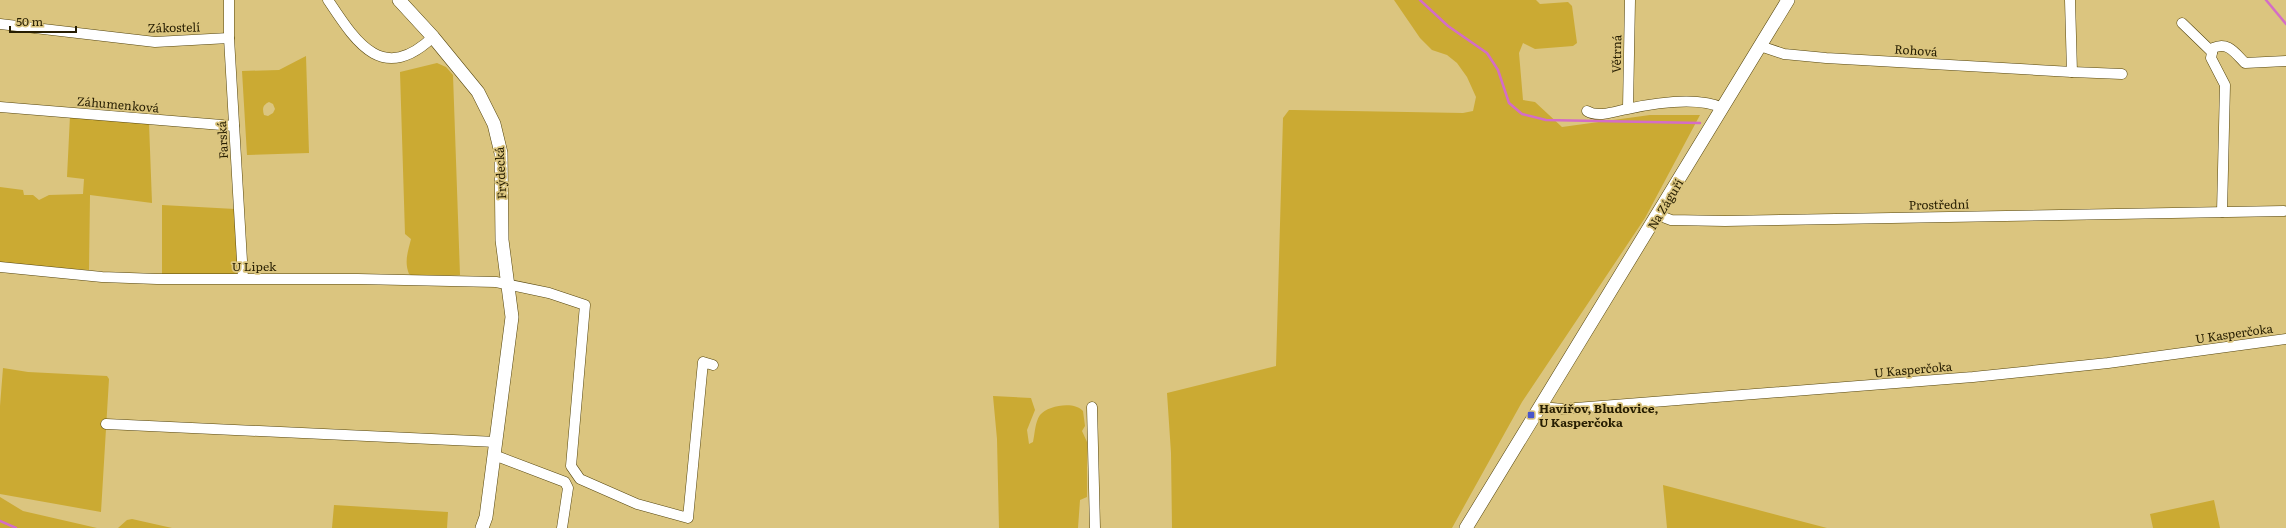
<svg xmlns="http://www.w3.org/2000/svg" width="2286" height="528" viewBox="0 0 2286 528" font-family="Literata,serif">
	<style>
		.green { fill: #cbaa33; fill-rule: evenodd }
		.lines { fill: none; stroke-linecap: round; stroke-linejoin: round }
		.stream { stroke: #d46dc6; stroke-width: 2.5 }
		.minor-casing { stroke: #55450d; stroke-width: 11 }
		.tertiary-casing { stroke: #55450d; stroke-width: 14 }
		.minor { stroke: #fff; stroke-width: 10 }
		.tertiary { stroke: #fff; stroke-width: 13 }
		.poi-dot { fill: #4856cb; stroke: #dbc57f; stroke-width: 1.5 }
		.labels { text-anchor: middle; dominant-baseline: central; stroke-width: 3.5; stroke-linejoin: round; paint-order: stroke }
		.street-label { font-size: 12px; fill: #271e02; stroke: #dbc57f }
		.poi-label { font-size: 12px; font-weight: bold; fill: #271e02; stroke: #dbc57f; text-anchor: start }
	</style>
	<rect width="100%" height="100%" fill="#dbc57f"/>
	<g class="green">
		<path d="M1394,0H1536L1540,4L1568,2L1572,6L1577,43L1573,46L1535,49L1523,43L1519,53L1523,100L1535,102L1562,127L1650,115H1700L1645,218L1522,402L1452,528H1172L1171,453L1167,393L1276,366L1283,118L1289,110H1294L1463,113L1473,111L1476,97L1467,77L1457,63L1447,55L1432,50L1420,38Z"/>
		<path d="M306,56L309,153L247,155L242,71L279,70ZM269,102L273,104L275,109L273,113L268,116L264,115C262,108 263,105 269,102Z"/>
		<path d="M437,63L446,67L453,75L460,275L413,276L409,274C404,261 408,252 411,239L405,234L400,72Z"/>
		<path d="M70,116L149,123L152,203L90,195L89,270L0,263V187L23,190L24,195H33L39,200L49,195L83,194L84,179L67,177Z"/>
		<path d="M162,205L235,209L240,268L237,274L162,275Z"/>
		<path d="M3,368L28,372L107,376L109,379L101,512L0,494V406Z"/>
		<path d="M993,396L1031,398L1035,410L1027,430L1029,444L1033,442C1035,433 1035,422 1040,415C1048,405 1075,401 1083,411L1085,426L1082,431L1087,442V497L1080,500L1078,528H999L997,439Z"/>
		<path d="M1663,485L1827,528H1667Z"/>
		<path d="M0,497L23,511L97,528H0Z"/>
		<path d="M2214,500L2220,528H2153L2150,514Z"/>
		<path d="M334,505L448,512L447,528H332Z"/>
		<path d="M132,519L172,528H118L127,520Z"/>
	</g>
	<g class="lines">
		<g class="stream">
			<path d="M1420,0L1448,26L1487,53L1498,70L1509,103L1522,114L1546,120L1700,123"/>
			<path d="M2266,0L2286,24"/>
			<path d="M0,521L16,528"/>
		</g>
		<defs>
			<g id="minor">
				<path d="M229,0V38L243,278"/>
				<path d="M328,0C356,42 382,85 433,37"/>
				<path d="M2182,23L2212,52"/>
				<path d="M0,24L155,42L229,38"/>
				<path d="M1760,46L1784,54L1826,58L2072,72L2070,0"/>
				<path d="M2072,72L2122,74"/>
				<path d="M0,107L234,126"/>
				<path d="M1628,108L1630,0"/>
				<path d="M1587,111C1598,118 1616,111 1627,109C1655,103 1697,96 1723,108"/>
				<path d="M2222,212L2225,85L2211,58L2213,48C2228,41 2235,53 2245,63L2286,61"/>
				<path d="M1658,215L1671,220L1725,221L2284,211"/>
				<path d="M0,267L102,277L157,279H358L496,282L549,293L585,305L571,466L580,479L637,504L688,518L703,362L713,365"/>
				<path d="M1092,407L1095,528"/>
				<path d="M1541,407L1563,409L1973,377L2108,363L2286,339"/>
				<path d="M106,424L496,442"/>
				<path d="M494,455L565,482L568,488L562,528"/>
			</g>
			<g id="tertiary">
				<path d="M399,0L433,37L478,92L494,124L501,153L502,240L512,317L486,517L482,528"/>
				<path d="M1466,528L1788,0"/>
			</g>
		</defs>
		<use href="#minor" class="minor-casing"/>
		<use href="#tertiary" class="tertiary-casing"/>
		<use href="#minor" class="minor"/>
		<use href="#tertiary" class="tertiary"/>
	</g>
	<rect class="poi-dot" x="1527" y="411" width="8" height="8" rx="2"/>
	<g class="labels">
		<g class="street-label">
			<text transform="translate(174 27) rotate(-1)">Zákostelí</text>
			<text transform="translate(1916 50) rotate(4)">Rohová</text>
			<text transform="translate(1616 54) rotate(-89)">Větrná</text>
			<text transform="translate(118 104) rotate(5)">Záhumenková</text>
			<text transform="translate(222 140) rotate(-93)">Farská</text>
			<text transform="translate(500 173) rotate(-93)">Frýdecká</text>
			<text transform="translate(1665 204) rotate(-59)">Na Záguří</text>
			<text transform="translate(1939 204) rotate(-1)">Prostřední</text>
			<text x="254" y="266">U Lipek</text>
			<text transform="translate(2234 333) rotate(-8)">U Kasperčoka</text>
			<text transform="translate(1913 369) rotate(-5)">U Kasperčoka</text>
		</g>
		<g class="poi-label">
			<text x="1539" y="408">Havířov, Bludovice,<tspan x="1539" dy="14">U Kasperčoka</tspan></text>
		</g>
	</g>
	<path d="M10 26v6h66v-6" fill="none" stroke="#271e02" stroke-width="2"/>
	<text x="16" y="26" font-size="12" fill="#271e02" stroke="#dbc57f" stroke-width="3" paint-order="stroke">50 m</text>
</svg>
